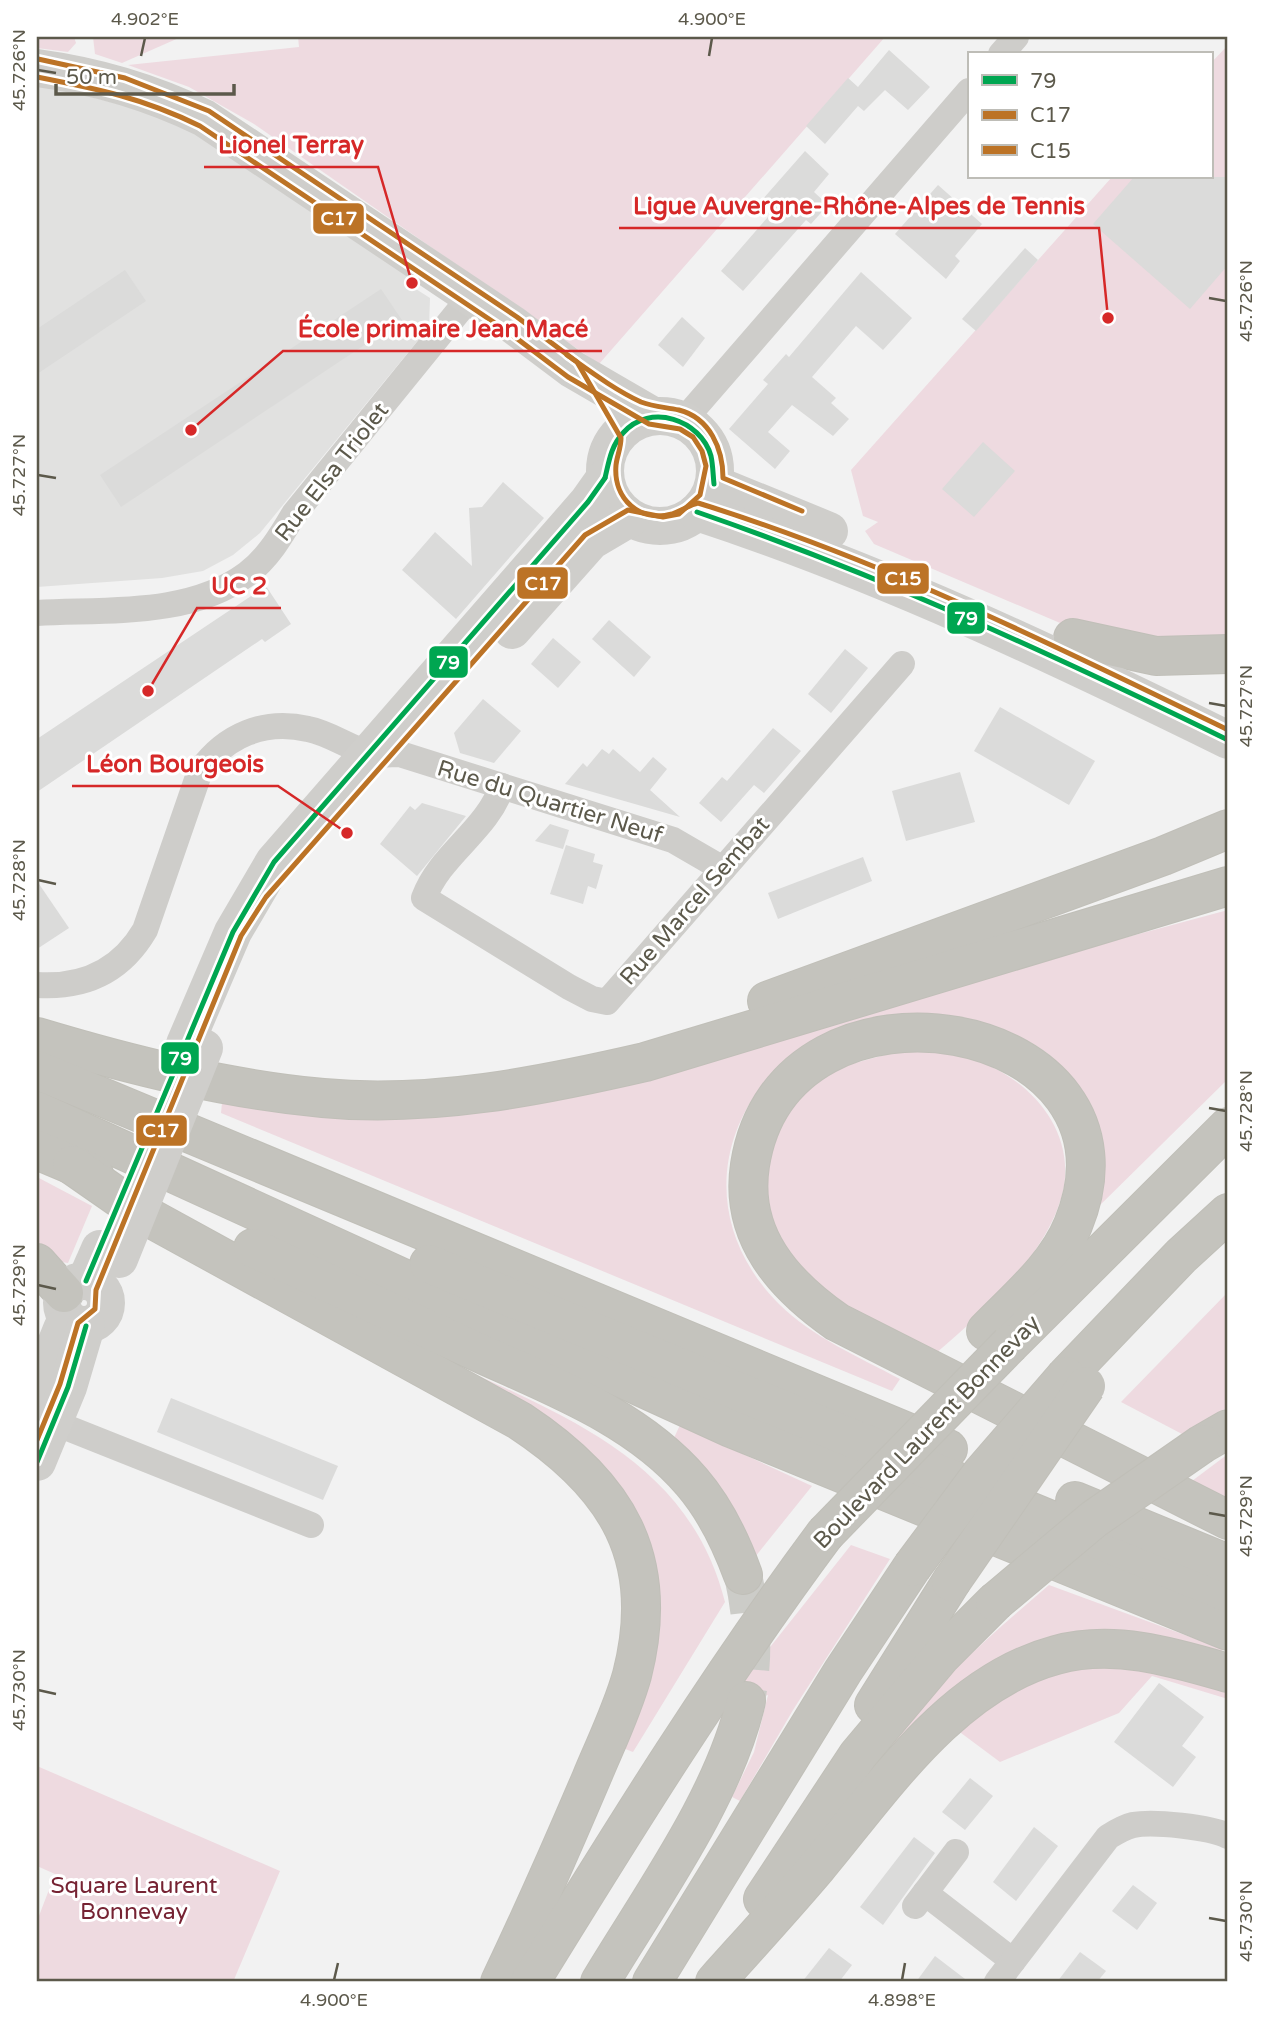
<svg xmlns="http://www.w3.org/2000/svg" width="1265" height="2019" viewBox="0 0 1265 2019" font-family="'Varela Round',sans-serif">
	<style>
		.education { fill: #e1e1e0 }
		.green { fill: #eedae0 }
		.building { fill: #dbdbda }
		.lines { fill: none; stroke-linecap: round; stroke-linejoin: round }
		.highway-tunnel { stroke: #ccccc8; stroke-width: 38; stroke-dasharray: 38 19; stroke-linecap: butt }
		.highway-casing { stroke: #c0bfb8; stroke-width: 40 }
		.street { stroke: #cecdca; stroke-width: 26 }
		.secondary { stroke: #cfcecb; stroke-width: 38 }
		.highway { stroke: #c4c3bd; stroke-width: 38 }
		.highway-bridge-casing { stroke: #c0bfb8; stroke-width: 40; stroke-linecap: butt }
		.secondary-bridge { stroke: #cfcecb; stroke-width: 38 }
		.highway-bridge { stroke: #c4c3bd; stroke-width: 38 }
		.bus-1-casing { stroke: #fff; stroke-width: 10 }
		.bus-2-casing { stroke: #fff; stroke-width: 10 }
		.bus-3-casing { stroke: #fff; stroke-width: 10 }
		.bus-1 { stroke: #00a651; stroke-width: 5 }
		.bus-2 { stroke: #bc7326; stroke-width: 5 }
		.bus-3 { stroke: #bc7326; stroke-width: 5 }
		.ticks { fill: none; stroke: #5c594b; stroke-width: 2.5 }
		.labels { text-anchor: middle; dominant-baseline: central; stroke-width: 6; stroke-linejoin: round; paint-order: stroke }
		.street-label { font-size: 23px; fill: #5c594b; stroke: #fff }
		.park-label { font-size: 23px; fill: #762333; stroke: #fff }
		.leader { fill: none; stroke: #d62828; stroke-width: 2.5 }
		.callout-dot { fill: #d62828; stroke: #fff; stroke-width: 2.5 }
		.callout-label { font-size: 24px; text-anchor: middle; font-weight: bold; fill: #d62828; stroke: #fff; stroke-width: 6; stroke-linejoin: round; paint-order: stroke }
		.line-badge { stroke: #fff; stroke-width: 2.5 }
		.badge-label { font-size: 19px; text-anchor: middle; font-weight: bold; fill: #fff }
		.neatline { fill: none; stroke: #5c594b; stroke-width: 2.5 }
		.ticks-label { font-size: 18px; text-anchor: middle; fill: #5c594b }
	</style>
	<rect width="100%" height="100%" fill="#f2f2f2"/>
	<path class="education" d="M37,83L160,115L213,141L409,273L405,282L430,298L429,327L260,533L233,555L203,571L162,578L37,587Z"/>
	<g class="green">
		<path d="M37,37H74L76,43L68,52L37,48Z"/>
		<path d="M93,37H181L122,63L95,54Z"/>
		<path d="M298,37H885L599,364L254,124L189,87L128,65L299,47Z"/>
		<path d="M1228,45V648L1086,634L874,544L865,531L878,522L863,516L851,470L1112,177H1211V63Z"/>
		<path d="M1228,910V1079L1091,1214C1088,1191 1084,1104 1076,1089C1054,1047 1021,1035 978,1024C951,1018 923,1012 895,1015C747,1030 667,1192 779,1304C812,1337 859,1357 900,1379L892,1391L221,1113L222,1103L377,1110L934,989Z"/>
		<path d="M899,1051C920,1052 942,1051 963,1056C1016,1070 1069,1116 1065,1177C1064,1199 1051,1227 1038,1246C1011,1287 972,1322 935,1354L838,1305L785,1256L765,1197V1164L788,1109L833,1069Z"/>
		<path d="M37,1177L92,1206L68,1263L55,1261L37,1245Z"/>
		<path d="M1228,1292V1407L1182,1434L1121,1402Z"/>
		<path d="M444,1360C564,1416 689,1460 725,1602L633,1752L620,1747L640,1541Z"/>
		<path d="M680,1425L812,1486L755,1557L673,1440Z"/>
		<path d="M1228,1454V1498L1192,1481Z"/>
		<path d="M851,1545L890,1559L793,1710L740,1801L732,1797L754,1752L768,1695L731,1704L729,1699Z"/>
		<path d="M1049,1585L1223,1649L1219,1656L1052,1644L829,1828C849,1800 867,1772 888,1744C934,1684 992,1634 1049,1585Z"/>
		<path d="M1122,1662L1228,1684V1699L1152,1676L1119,1713L1000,1762L957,1730L985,1707L1048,1675Z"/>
		<path d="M37,1766L280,1871L233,1982H37V1921L55,1874L37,1866Z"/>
	</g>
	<g class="building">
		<path d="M889,50L930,87L908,110L885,90L864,111L858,106L825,144L806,126L848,78L858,87Z"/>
		<path d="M805,151L829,174L814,192L828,205L811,224L806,220L743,291L721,271L774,210L762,200Z"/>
		<path d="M1134,177H1228V265L1190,309L1093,224Z"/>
		<path d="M938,185L982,224L955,256L960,261L946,279L895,234Z"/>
		<path d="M1025,248L1038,260L976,331L962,319Z"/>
		<path d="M125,270L146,301L37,374V329Z"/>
		<path d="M861,272L912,318L883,350L856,326L812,377L836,398L831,403L849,419L833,436L792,405L768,432L790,451L775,469L729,429L768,384L763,380L786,354L789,357Z"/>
		<path d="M381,289L402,320L121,507L100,475Z"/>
		<path d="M682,317L705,338L683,367L658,345Z"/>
		<path d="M983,442L1015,471L974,517L942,489Z"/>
		<path d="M503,482L544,518L456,619L402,570L435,532L472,566L469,508L482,507Z"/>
		<path d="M266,586L291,624L265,642L262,639L37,792V739Z"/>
		<path d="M609,620L651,657L634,677L592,639Z"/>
		<path d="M553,638L581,662L558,688L531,664Z"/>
		<path d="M845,649L868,668L831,713L808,694Z"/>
		<path d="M483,699L521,731L494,763L460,753L454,733Z"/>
		<path d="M1000,707L1095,761L1069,805L974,751Z"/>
		<path d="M773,728L801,751L764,793L754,785L721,822L699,803L722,777L727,781Z"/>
		<path d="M602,749L609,754L613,749L640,772L653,757L667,769L650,790L680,817L565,784L583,763L587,767Z"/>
		<path d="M960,772L975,822L906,841L892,791Z"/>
		<path d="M422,803L466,816L417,876L380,844L410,806L415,810Z"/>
		<path d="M550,824L569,830L563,849L535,841Z"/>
		<path d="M566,845L595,854L593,862L603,865L596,889L588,886L583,904L550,894Z"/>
		<path d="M863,857L872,881L778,919L768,893Z"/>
		<path d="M37,881L69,928L37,949Z"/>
		<path d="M171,1398L338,1466L323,1500L157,1432Z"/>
		<path d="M1159,1683L1204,1717L1182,1746L1196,1757L1173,1787L1114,1742Z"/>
		<path d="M970,1778L993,1796L965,1830L942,1812Z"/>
		<path d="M1034,1827L1058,1846L1016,1901L993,1882Z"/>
		<path d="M914,1837L935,1853L883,1925L860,1907Z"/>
		<path d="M1133,1885L1157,1903L1137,1930L1112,1911Z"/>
		<path d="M829,1948L852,1965L839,1982H802Z"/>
		<path d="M1080,1952L1106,1971L1097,1982H1057Z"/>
		<path d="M935,1956L969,1982H916Z"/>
	</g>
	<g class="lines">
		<path class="highway-tunnel" d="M743,1575C753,1619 754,1657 746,1701"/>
		<defs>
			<g id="highway">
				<path d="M1073,638L1156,656L1228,654"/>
				<path d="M767,1001L1163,856L1228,829"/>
				<path d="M37,1037C130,1065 226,1089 323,1098C431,1108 541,1086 645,1062L1228,886"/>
				<path d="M37,1070L948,1449"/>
				<path d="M37,1111L731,1428L1228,1631"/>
				<path d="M37,1150L94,1174"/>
				<path d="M72,1165L141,1213L520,1421C617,1485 662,1558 632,1675C622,1711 605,1745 591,1779C562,1847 532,1915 500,1982"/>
				<path d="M253,1248C326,1282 398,1315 471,1349C547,1384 636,1416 692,1482C716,1510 731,1542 743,1575"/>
				<path d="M37,1263L64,1293"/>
				<path d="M429,1264L1228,1593"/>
				<path d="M986,1331C1017,1299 1056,1267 1073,1225C1159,1016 783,950 750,1165C739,1236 784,1285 837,1322L1228,1520"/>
				<path d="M1010,1344L1228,1127"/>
				<path d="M1066,1376L1181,1256L1228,1213"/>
				<path d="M1202,1444L1228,1429"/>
				<path d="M1075,1501L1228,1564"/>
				<path d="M874,1705L951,1582"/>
				<path d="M763,1899L858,1755L942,1655L995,1602"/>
				<path d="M530,1982C625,1828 717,1679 825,1534"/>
				<path d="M600,1982C651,1897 724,1797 746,1701"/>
				<path d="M652,1982L843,1671L912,1567"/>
				<path d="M715,1982C749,1944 784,1906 817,1867C883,1788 952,1683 1056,1655C1114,1639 1173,1657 1228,1673"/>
			</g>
		</defs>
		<use href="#highway" class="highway-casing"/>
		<g class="street">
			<path d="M1001,54L1016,37"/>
			<path d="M683,421L969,91"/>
			<path d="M37,613C106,609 189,617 247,574C268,558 281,536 294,514L471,296"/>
			<path d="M502,786C487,831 440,854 424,898L569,987L592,999L607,1002L902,664"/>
			<path d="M37,985C84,988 121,971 145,930L200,771C226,735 264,719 308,729C329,733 348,747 368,753C378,756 390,754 400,754L673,840L723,869"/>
			<path d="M40,1417L311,1525"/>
			<path d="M925,1893L1013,1961"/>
			<path d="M915,1906L956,1852"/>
			<path d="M997,1982L1108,1837C1116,1832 1124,1827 1133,1825C1153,1821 1210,1827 1228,1836"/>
		</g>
		<g class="secondary">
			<path d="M37,68C96,76 151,92 204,118L512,324L572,369L653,416"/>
			<circle cx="660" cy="471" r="55"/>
			<path d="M714,484L829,531"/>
			<path d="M697,512C880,572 1055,655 1228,740"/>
			<path d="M512,630L591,541L630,518"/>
			<path d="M185,1044L233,932L274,862L588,502L605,478"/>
			<circle cx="84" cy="1303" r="22"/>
			<path d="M86,1281L100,1249"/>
			<path d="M37,1391L62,1329"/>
			<path d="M37,1462L68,1387L86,1326"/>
		</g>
		<use href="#highway" class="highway"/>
		<defs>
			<g id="highway-bridge">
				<path d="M825,1534L1010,1344"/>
				<path d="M912,1567L982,1473L1066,1376"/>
				<path d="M951,1582L1086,1386"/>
				<path d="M995,1602L1094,1519L1202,1444"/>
			</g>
		</defs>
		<use href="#highway-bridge" class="highway-bridge-casing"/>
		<path class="secondary-bridge" d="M119,1259L204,1048"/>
		<use href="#highway-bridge" class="highway-bridge"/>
		<defs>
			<g id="bus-1">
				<path d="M605,478C609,461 611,446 623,433C650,402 701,420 711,456C713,465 713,475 714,484"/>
				<path d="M697,512C880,575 1054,655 1228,740"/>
				<path d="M86,1281L233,932L274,862L588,502L605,478"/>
				<path d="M37,1462L68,1387L86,1326"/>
			</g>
			<path id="bus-2" d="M37,77C98,89 143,98 200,126L507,331L568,377L649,424L680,429L693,437L702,451L706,466L700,495L679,514L663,517L628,510L585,535L266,897L241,936L96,1290L95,1309L78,1323L60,1384L37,1440"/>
			<g id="bus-3">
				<path d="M38,59L125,78L209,111L517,317L577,362L621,438C621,448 617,456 616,465C613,499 640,523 672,514C681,511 689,505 698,503C882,560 1056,646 1228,730"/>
				<path d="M567,355C591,372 615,390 641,402C654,407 665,407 679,410C710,418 723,449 723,478L802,511"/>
			</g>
		</defs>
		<use href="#bus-1" class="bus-1-casing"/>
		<use href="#bus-2" class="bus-2-casing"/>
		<use href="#bus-3" class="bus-3-casing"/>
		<use href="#bus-1" class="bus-1"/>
		<use href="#bus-2" class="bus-2"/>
		<use href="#bus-3" class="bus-3"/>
	</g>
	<path class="ticks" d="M141,56L145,38M709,56L712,38M38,70L56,73M1209,298L1226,301M38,475L56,478M1209,703L1226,706M38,880L56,884M1209,1108L1226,1111M38,1285L56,1289M1209,1513L1226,1516M38,1690L56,1694M1209,1918L1226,1921M334,1980L338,1963M902,1980L905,1963"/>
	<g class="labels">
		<g class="street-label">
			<text transform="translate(332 472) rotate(-52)">Rue Elsa Triolet</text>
			<text transform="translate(550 802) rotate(17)">Rue du Quartier Neuf</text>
			<text transform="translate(695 901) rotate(-49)">Rue Marcel Sembat</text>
			<text transform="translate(927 1432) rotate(-46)">Boulevard Laurent Bonnevay</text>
		</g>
		<g class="park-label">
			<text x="134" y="1886">Square Laurent<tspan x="134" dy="26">Bonnevay</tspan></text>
		</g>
	</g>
	<path class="leader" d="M412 283L378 167H204M1108 318L1099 228H619M191 430L283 351H602M148 691L197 608H281M347 833L278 786H72"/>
	<g class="callout-dot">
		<circle cx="412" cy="283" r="7"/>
		<circle cx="1108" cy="318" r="7"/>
		<circle cx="191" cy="430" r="7"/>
		<circle cx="148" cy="691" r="7"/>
		<circle cx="347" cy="833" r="7"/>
	</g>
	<g class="callout-label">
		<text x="291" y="153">Lionel Terray</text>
		<text x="859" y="214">Ligue Auvergne-Rhône-Alpes de Tennis</text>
		<text x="443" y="337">École primaire Jean Macé</text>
		<text x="239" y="594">UC 2</text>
		<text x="175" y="772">Léon Bourgeois</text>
	</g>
	<g class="line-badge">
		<rect x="312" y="202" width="53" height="33" rx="7" fill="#bc7326"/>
		<rect x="876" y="562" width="54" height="33" rx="7" fill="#bc7326"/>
		<rect x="516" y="566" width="53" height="34" rx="7" fill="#bc7326"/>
		<rect x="946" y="601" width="40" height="34" rx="7" fill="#00a651"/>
		<rect x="428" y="645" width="41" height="34" rx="7" fill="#00a651"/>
		<rect x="160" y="1041" width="40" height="34" rx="7" fill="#00a651"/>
		<rect x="135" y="1114" width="53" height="33" rx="7" fill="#bc7326"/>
	</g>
	<g class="badge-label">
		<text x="339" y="225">C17</text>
		<text x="903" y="585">C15</text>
		<text x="543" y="590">C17</text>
		<text x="966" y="625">79</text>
		<text x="448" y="669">79</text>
		<text x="180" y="1065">79</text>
		<text x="161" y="1137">C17</text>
	</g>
	<rect width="1265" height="2019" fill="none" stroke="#ffffff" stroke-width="77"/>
	<rect x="968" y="52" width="245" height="126" fill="#ffffff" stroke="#bebdb7" stroke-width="2"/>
	<rect x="982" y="75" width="35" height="10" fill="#00a651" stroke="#bebdb7" stroke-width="2"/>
	<text x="1030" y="88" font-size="21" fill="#5c594b">79</text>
	<rect x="982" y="110" width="35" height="10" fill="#bc7326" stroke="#bebdb7" stroke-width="2"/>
	<text x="1030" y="122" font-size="21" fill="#5c594b">C17</text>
	<rect x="982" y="145" width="35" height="10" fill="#bc7326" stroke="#bebdb7" stroke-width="2"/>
	<text x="1030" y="158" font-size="21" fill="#5c594b">C15</text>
	<path d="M56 84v10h178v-10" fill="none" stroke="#5c594b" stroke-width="3.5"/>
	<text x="66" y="84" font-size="21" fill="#5c594b" stroke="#ffffff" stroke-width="5" paint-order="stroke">50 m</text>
	<rect x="38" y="38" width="1188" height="1942" class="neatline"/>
	<g class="ticks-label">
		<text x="145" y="25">4.902°E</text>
		<text x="712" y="25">4.900°E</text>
		<text transform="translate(19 70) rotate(-90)" y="6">45.726°N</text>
		<text transform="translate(1246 301) rotate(-90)" y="6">45.726°N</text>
		<text transform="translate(19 475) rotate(-90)" y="6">45.727°N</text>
		<text transform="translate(1246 706) rotate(-90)" y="6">45.727°N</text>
		<text transform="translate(19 880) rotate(-90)" y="6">45.728°N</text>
		<text transform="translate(1246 1111) rotate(-90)" y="6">45.728°N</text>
		<text transform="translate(19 1285) rotate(-90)" y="6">45.729°N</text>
		<text transform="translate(1246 1516) rotate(-90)" y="6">45.729°N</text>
		<text transform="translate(19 1690) rotate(-90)" y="6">45.730°N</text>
		<text transform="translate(1246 1921) rotate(-90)" y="6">45.730°N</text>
		<text x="334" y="2006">4.900°E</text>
		<text x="902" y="2006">4.898°E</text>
	</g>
</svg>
